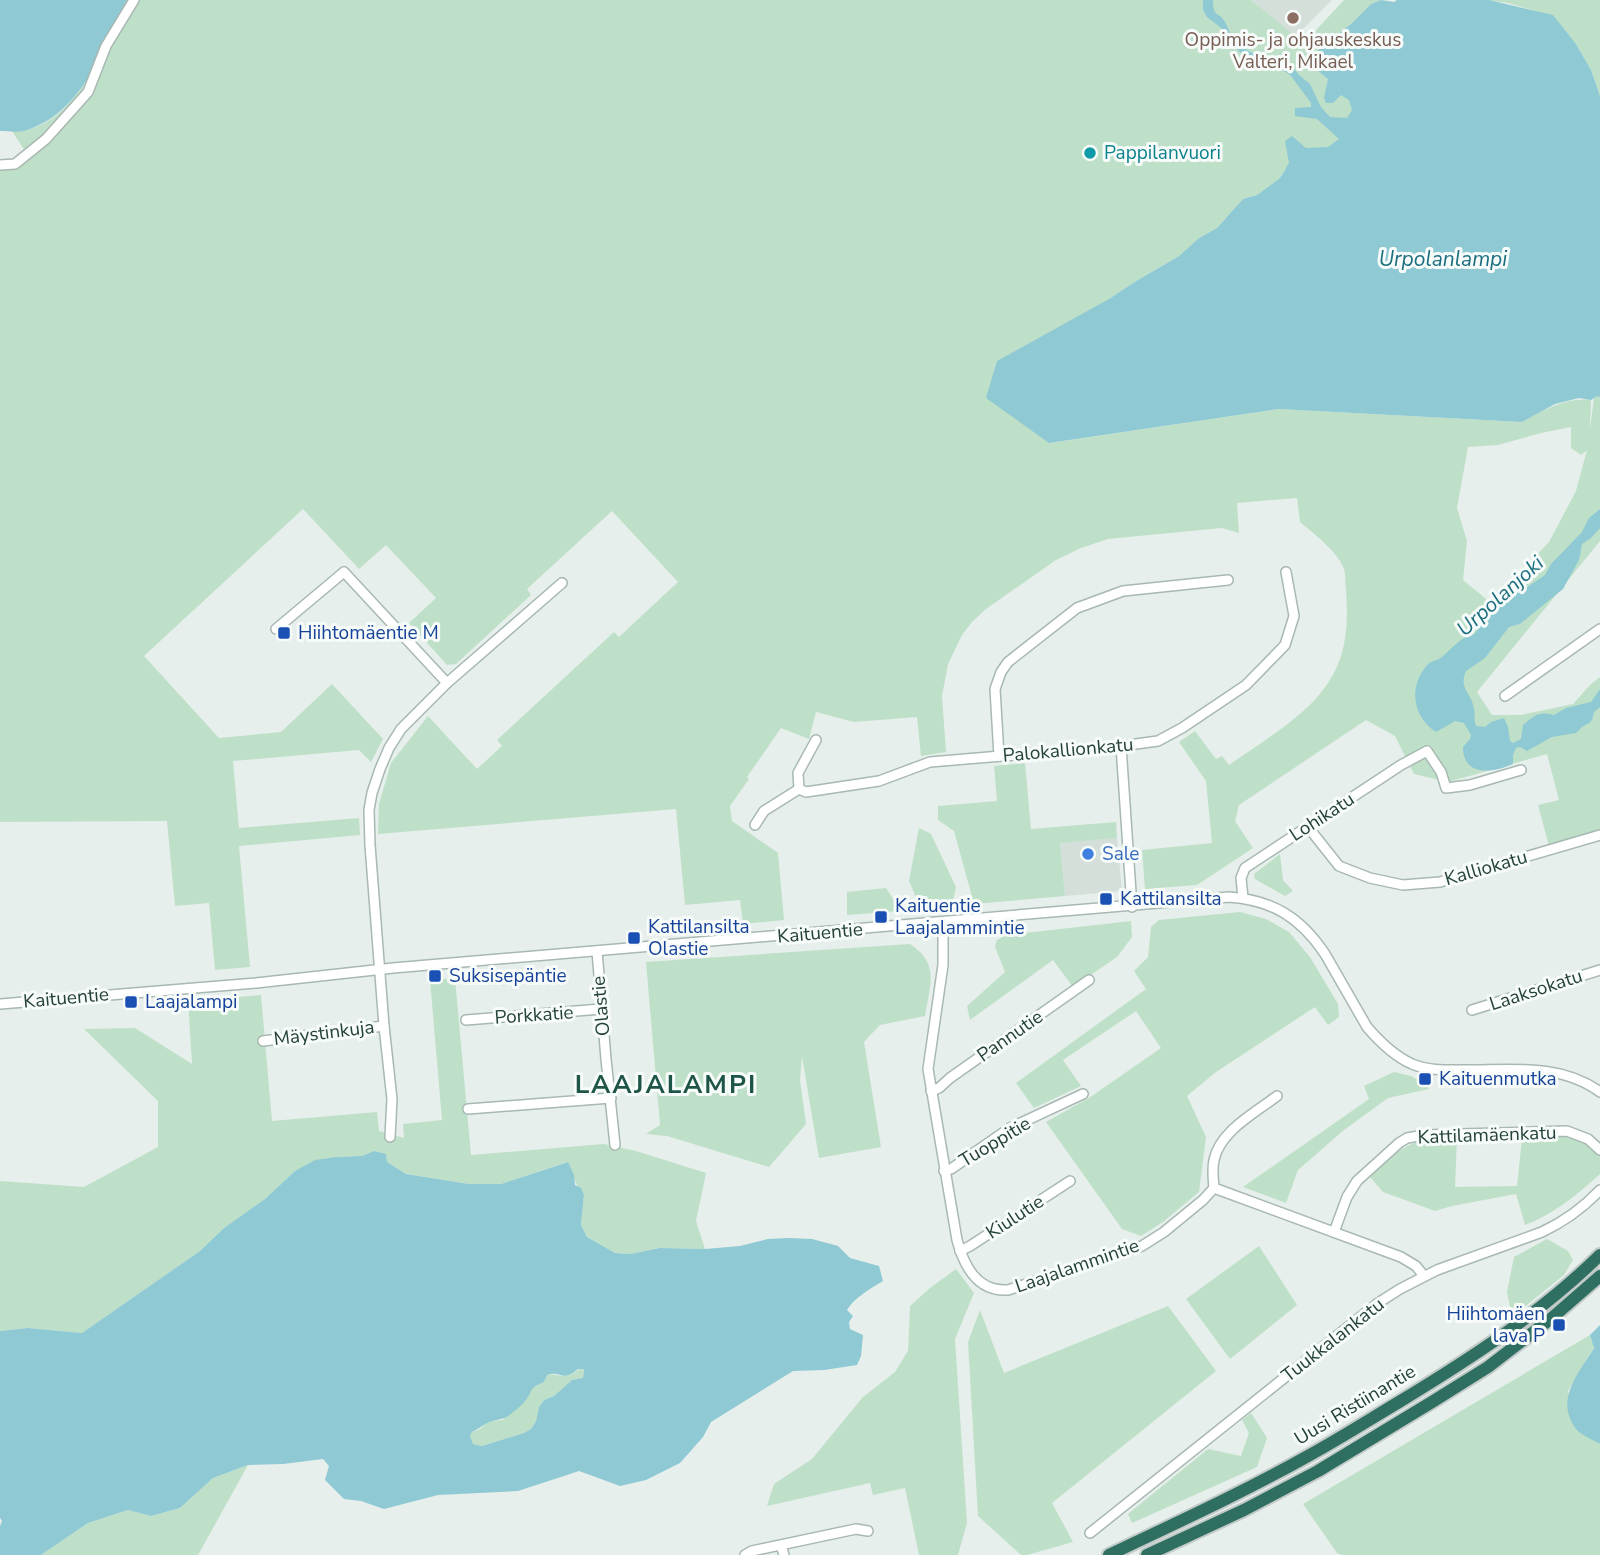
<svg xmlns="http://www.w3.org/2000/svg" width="1600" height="1555" viewBox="0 0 1600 1555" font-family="'Nunito Sans',sans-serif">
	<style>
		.built { fill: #d4dfda }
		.green { fill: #bfe0c8; fill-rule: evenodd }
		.water { fill: #8ec9d4; fill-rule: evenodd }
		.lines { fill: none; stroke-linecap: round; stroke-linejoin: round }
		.minor-casing { stroke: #a8b8b2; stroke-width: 12 }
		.highway-casing { stroke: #c2cac8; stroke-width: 16 }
		.minor { stroke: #fff; stroke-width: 9 }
		.highway { stroke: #2f6f62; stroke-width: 12 }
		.education-dot { fill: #8d6e63; stroke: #f7fbf9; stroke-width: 2.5 }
		.culture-dot { fill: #0f9aa8; stroke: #f7fbf9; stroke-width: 2.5 }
		.transit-dot { fill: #1a4fb4; stroke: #f7fbf9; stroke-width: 2.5 }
		.shop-dot { fill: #3f7fe0; stroke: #f7fbf9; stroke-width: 2.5 }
		.labels { text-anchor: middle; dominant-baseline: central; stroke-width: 6; stroke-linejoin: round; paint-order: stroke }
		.education-label { font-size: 19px; fill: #785e54; stroke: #f7fbf9 }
		.culture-label { font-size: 19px; fill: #0d838f; stroke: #f7fbf9; text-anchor: start }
		.transit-label { font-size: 19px; fill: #164399; stroke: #f7fbf9; text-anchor: start }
		.street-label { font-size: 19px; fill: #24423a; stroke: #f7fbf9 }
		.shop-label { font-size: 19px; fill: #366cbe; stroke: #f7fbf9; text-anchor: start }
		.water-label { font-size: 21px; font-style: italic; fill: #1c6f80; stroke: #f7fbf9 }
		.district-label { font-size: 26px; font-weight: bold; letter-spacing: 2px; fill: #1f5548; stroke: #f7fbf9 }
	</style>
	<rect width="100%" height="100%" fill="#e6efeb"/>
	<g class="built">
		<path d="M1251,0H1332L1295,37Z"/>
		<path d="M1117,838L1122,891L1065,896L1060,842Z"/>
	</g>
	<g class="green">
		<path d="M127,0H1251L1304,43L1344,0H1381L1371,4L1351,24L1319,49L1359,106L1344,143L1285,169L1280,178L1257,195L1243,199L1217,228L1199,238L1179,256L1133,283L1109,299L1050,443L1279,409L1522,422C1544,410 1566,397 1591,400L1590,429L1595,390L1600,388V541L1477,692L1492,715H1521L1573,704L1591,684L1600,677V831L1549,846L1538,805L1559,800L1547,754L1448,782L1414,774L1395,736L1366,720L1239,805L1235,821L1253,848L1197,885L1145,889L1142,850L1212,843L1206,781L1179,742L1195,731L1216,759L1222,756L1229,765C1257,745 1296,722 1318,696C1346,665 1349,629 1346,590C1345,584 1346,575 1344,569C1338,552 1313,533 1300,522L1297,498L1237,503L1239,533L1222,528L1108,539L1081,548L1056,560L986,609L972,622L962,635L948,664L942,696L946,752L921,756L917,717L854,722L816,712L809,739L781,728L747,777L749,779L730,806L732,821L778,853L784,920L743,924L740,900L685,905L676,809L378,834L379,804L391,763L428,716L477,769L502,746L497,740L614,632L619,637L678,582L612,511L527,589L531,595L456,664L447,665L409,623L436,598L386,545L359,569L303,509L144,656L219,738L281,732L332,684L383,739L371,762L359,750L233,761L239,828L359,818L360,835L239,846L250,967L215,970L209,903L175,906L167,821L0,822V165L15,164L27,154L12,131C74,133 104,46 127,0ZM1571,427V448L1581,455L1587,450L1576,491L1549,542L1491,603L1463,580L1467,541L1457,508L1468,447L1498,445L1541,433Z"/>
		<path d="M1484,0H1600V96L1591,70L1576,44L1553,16L1508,3Z"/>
		<path d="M1025,763L1031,829L1116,822L1117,838L1060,843L1065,896L974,904L954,831L938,820V806L997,801L994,766Z"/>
		<path d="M919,828L931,834L956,887L952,905L920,907L909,881Z"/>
		<path d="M1280,854L1283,880L1293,891L1285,896L1255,879L1254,874Z"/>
		<path d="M886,888L901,911L847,915V892Z"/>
		<path d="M1240,912L1266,919L1289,932L1310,957L1338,1004L1339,1017L1328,1025L1315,1007L1216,1072L1187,1096L1206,1137L1199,1192L1163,1222L1141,1236L1122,1229L1046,1122L1089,1098L1161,1048L1136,1011L1063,1060L1081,1086L1034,1108L1016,1083L1146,989L1134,971L1148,957L1151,927L1159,920Z"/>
		<path d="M1131,921L1132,937L1117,957L1073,987L1053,960L970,1020L967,1006L1005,972L995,947L997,940L1006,935Z"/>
		<path d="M910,944C940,963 930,986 925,1016L880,1025L864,1042L881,1147L819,1158L802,1056L800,1080L806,1124L769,1167L667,1136L646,1134L660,1125L646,962Z"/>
		<path d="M455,978L471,1155L604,1144L636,1151L706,1173L696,1221L705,1249L660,1248L630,1254L615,1253L587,1237L581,1225L584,1195C574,1184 574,1175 567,1162L501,1184H469L406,1174L387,1162L374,1151L362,1156L336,1157L295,1171L265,1199L224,1228L200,1251L82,1333L28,1328L0,1331V1181L84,1187L158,1147V1101L84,1029L135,1028L192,1064L188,1001L261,995L272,1121L377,1112L379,1131L404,1138L403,1124L442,1120L430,980Z"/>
		<path d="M1394,1072L1411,1076L1428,1086L1429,1089L1388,1098L1344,1130L1298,1170L1286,1203L1243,1187L1369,1099L1364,1086Z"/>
		<path d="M1568,1136L1587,1144L1600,1155V1174C1577,1195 1554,1214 1525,1225L1516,1194L1452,1206L1435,1211L1383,1192L1370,1177C1385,1163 1401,1145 1422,1141C1433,1138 1445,1139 1457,1139L1455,1187L1517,1186L1522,1138Z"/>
		<path d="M1547,1239L1568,1251L1573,1260L1564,1275L1512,1317L1507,1292L1514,1257Z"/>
		<path d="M1259,1246L1297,1305L1230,1359L1186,1299Z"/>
		<path d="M956,1269L974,1293L955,1339L967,1523L958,1555H919L905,1488L873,1495L870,1483L767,1506L774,1484L812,1459L863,1397L895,1372L908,1351L910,1306L930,1288Z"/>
		<path d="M1168,1306L1216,1371L1052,1503L1073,1542L1027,1555H1021L978,1516L968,1342L980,1310L1004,1373Z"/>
		<path d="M1590,1335L1594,1347L1568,1391L1577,1430L1600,1444V1555H1342L1337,1553L1303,1504Z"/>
		<path d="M584,1368L583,1378L572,1380L554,1396L544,1400L539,1407L536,1421L531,1429L524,1433L482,1446L473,1444L470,1436L472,1432L480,1429L489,1421L503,1420C515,1406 527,1389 544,1382L547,1375C555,1373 561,1378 569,1375C576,1373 576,1369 584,1368Z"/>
		<path d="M1251,1413L1267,1438L1257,1467L1132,1523L1128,1514L1208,1449L1241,1456L1249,1433L1242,1420Z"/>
		<path d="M248,1465L198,1555H41L88,1523L128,1510L151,1516L180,1508L213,1478Z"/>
	</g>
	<g class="water">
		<path d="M0,0H127C103,48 83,112 27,130C19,133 8,131 0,131Z"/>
		<path d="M1203,0H1213C1213,19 1219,11 1225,22C1228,27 1229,32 1232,37C1245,54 1271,61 1291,65L1299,75L1310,84L1321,107L1330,117L1347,118L1352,110L1349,100L1341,95L1333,103H1326L1324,98L1328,79L1316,69L1315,59L1319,49L1351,24L1371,4L1381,0L1394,2L1397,0H1489L1553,15L1576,44L1591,70L1600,96V397L1597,396L1591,400L1579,398L1555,404L1522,422L1279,409L1049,443L986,398L997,361L1109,299L1133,283L1179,256L1199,238L1217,228L1243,199L1257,195L1280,178L1289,163L1285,141L1292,136L1306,148L1328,147L1339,139L1317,119L1295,116V108L1311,107V103L1291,76L1286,72L1257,62L1243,55L1230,42L1220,27L1207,17L1203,10Z"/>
		<path d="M1600,509V528L1591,538L1582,544L1579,560L1563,589L1520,624L1509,627L1485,658L1466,671C1458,689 1472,693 1474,709C1475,716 1474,720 1476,726L1485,727L1491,722L1504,718L1508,727L1510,741L1513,743L1521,739L1523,725C1535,715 1539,711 1554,715L1566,708L1591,702L1600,689V707L1594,712C1592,724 1590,722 1582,727C1580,729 1578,731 1576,733L1552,737L1527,751L1520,747L1516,748L1513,755V764C1493,773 1463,777 1463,747L1470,739L1471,735L1464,723L1455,721L1436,732C1412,716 1408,686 1428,664C1433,660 1438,661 1443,656C1450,650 1455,644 1464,638C1467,636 1471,636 1474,634C1479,631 1478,624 1480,619L1497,610L1506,596L1518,593L1545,575L1551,564L1582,532L1589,518Z"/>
		<path d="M374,1151L386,1154L387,1162L406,1174L469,1184H501L568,1162L574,1175L575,1185L581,1188L584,1195L581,1225L587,1237L615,1253L630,1254L660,1248L705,1249L740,1246L768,1239L788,1238L812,1239L838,1246L850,1258L879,1266L883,1281C870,1289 855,1297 847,1310L853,1316L849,1322L850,1329L863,1335L861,1356L857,1365L824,1370L793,1371L711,1422L703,1437L680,1463L646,1480L620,1486L579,1471L518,1491L438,1495L384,1509L361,1501L344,1499L325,1480L329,1466L323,1459L283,1464L248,1465L213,1478L180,1508L151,1516L128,1510L88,1523L41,1555H0V1526L2,1521L0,1518V1331L28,1328L82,1333L200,1251L224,1228L265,1199L295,1171L315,1160L336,1157L362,1156ZM578,1369H584L583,1378L572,1380L554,1396L544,1400L539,1407L536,1421L531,1429L524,1433L482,1446L473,1444L470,1436L472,1432C479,1429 485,1423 492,1421C502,1418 504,1420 512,1413C517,1409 522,1405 525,1401C534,1391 527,1389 544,1382L547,1375C561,1370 562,1383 578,1369Z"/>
		<path d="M1600,1325V1444C1593,1440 1581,1435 1576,1429C1554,1399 1579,1373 1594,1348L1590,1335Z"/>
	</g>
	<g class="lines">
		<defs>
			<g id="minor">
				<path d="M0,165L15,164L46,139L88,92L106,46L134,0"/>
				<path d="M276,629L344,572L447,683"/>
				<path d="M1505,696L1600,629"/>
				<path d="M816,740L798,773L799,789L806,792L879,781L930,762L1121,746L1158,741L1182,728L1246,685L1285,645L1294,616L1286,572"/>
				<path d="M1121,746L1132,907"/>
				<path d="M999,756L995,689L1001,672L1008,662L1077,608L1123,591L1228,580"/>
				<path d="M755,825L764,811L799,789"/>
				<path d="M1308,827L1339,866L1370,878L1403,885L1440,882L1600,835"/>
				<path d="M1243,898L1241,878L1245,868L1401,765L1427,751L1441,772L1446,788L1470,785L1521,770"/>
				<path d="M943,922V965L928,1069L957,1240C964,1266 977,1292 1008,1290L1142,1246L1164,1232L1203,1200L1214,1188"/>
				<path d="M597,951L606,1059L615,1145"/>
				<path d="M0,1004L256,983L393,968L1229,897C1273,900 1301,918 1325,954L1367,1027C1379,1041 1394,1056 1412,1064C1429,1071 1447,1070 1465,1070C1511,1070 1561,1063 1600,1092"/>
				<path d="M1472,1010L1600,970"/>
				<path d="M466,1020L601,1009"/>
				<path d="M263,1041L384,1026"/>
				<path d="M931,1091L939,1088L950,1078L1089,980"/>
				<path d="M468,1109L611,1098"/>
				<path d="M390,1137L392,1099L384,1026L370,845L369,810L372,793L380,769L389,748L401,729L447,683L562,583"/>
				<path d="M944,1171L951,1169L1010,1128L1083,1094"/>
				<path d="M1214,1188L1401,1257L1416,1266L1424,1276"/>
				<path d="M1214,1188C1213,1178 1212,1169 1214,1160C1220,1131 1255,1113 1277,1096"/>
				<path d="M1334,1232L1347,1197L1357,1181L1399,1143L1407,1138L1424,1135L1567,1131L1588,1139L1600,1150"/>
				<path d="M960,1251L970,1246L1070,1181"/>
				<path d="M1090,1533L1378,1303L1400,1289L1437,1270L1542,1232C1563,1222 1584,1207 1600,1190"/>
				<path d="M781,1545L784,1555"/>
				<path d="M745,1555L752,1551L856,1529L868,1531"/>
			</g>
			<g id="highway">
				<path d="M1109,1555C1176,1523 1244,1492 1308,1456C1339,1439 1369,1420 1399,1402C1470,1359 1541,1313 1600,1255"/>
				<path d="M1147,1555L1244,1510L1318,1471L1432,1402L1488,1367L1553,1317L1600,1276"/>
			</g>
		</defs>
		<use href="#minor" class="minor-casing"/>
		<use href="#highway" class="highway-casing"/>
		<use href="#minor" class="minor"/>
		<use href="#highway" class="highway"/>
	</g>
	<circle class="education-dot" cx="1293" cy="18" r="7"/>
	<circle class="culture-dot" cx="1090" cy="153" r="7"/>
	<g class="transit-dot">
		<rect x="277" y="626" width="14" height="14" rx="3.5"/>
		<rect x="1099" y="892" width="14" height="14" rx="3.5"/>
		<rect x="874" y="910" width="14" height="14" rx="3.5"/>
		<rect x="627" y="931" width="14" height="14" rx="3.5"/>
		<rect x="428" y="969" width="14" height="14" rx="3.5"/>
		<rect x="124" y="995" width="14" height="14" rx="3.5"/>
		<rect x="1418" y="1072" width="14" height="14" rx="3.5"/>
		<rect x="1552" y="1318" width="14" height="14" rx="3.5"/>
	</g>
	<circle class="shop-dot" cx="1088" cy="854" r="7"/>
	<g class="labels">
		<g class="education-label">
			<text x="1293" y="40">Oppimis- ja ohjauskeskus<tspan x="1293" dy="22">Valteri, Mikael</tspan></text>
		</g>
		<g class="culture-label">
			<text x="1104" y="153">Pappilanvuori</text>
		</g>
		<g class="transit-label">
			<text x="298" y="633">Hiihtomäentie M</text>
			<text x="1120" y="899">Kattilansilta</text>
			<text x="895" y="906">Kaituentie<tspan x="895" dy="22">Laajalammintie</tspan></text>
			<text x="648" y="927">Kattilansilta<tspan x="648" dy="22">Olastie</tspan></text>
			<text x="449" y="976">Suksisepäntie</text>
			<text x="145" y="1002">Laajalampi</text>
			<text x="1439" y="1079">Kaituenmutka</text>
			<text x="1545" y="1314" text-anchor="end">Hiihtomäen<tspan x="1545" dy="22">lava P</tspan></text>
		</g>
		<g class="street-label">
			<text transform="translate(1068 750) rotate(-5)">Palokallionkatu</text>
			<text transform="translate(1322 817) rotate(-33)">Lohikatu</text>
			<text transform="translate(1486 868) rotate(-16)">Kalliokatu</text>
			<text transform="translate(820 933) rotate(-5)">Kaituentie</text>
			<text transform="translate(1536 990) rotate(-18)">Laaksokatu</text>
			<text transform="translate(66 998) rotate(-5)">Kaituentie</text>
			<text transform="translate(601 1006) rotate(-95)">Olastie</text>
			<text transform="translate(534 1015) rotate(-4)">Porkkatie</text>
			<text transform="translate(324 1033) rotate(-7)">Mäystinkuja</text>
			<text transform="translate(1010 1036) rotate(-35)">Pannutie</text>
			<text transform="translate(1487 1135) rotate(-2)">Kattilamäenkatu</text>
			<text transform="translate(995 1142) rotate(-31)">Tuoppitie</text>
			<text transform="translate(1015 1217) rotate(-33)">Kiulutie</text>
			<text transform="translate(1077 1266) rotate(-19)">Laajalammintie</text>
			<text transform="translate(1333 1340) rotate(-38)">Tuukkalankatu</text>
			<text transform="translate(1355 1405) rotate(-31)">Uusi Ristiinantie</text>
		</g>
		<g class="shop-label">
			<text x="1102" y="854">Sale</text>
		</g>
		<g class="water-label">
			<text x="1443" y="259">Urpolanlampi</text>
			<text transform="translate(1500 596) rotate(-42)">Urpolanjoki</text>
		</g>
		<g class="district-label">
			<text x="666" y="1084">LAAJALAMPI</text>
		</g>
	</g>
</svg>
